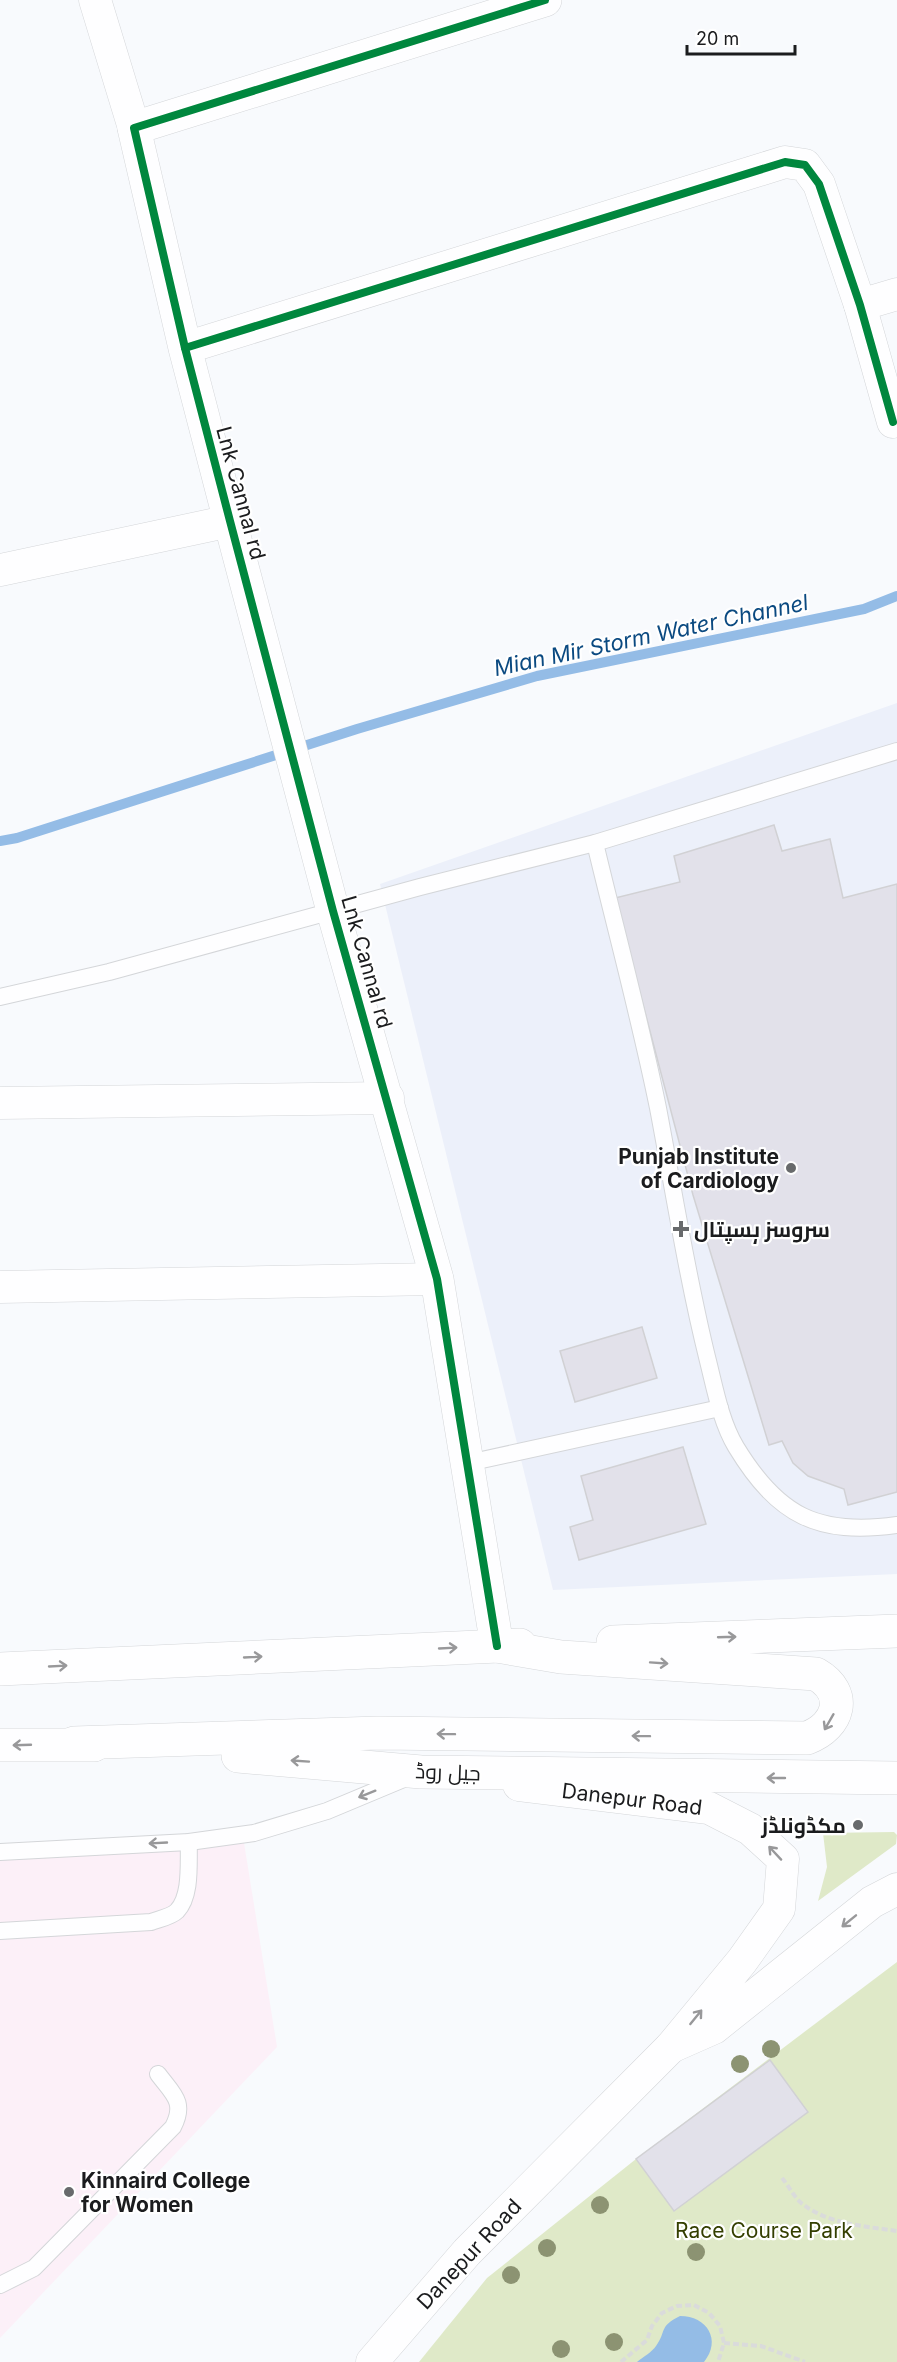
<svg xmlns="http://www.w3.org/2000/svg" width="897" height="2362" viewBox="0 0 897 2362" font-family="Inter,Cairo,sans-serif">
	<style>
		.built { fill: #ecf0fa }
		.education { fill: #fcf0f8 }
		.green { fill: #dfe9c8 }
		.water { fill: #94bce6 }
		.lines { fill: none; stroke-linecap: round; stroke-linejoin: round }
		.stream { stroke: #94bce6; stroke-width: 10 }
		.building { fill: #e2e1ea; stroke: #d1d1d4; stroke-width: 1.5 }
		.lane-casing { stroke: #d4d6d9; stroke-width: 18 }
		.street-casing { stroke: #d4d6d9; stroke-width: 33 }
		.secondary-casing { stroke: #d4d6d9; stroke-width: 34 }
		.path { stroke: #dadbdb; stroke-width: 4; stroke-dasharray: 6 3; stroke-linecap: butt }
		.lane { stroke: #fefeff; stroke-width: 16 }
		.street { stroke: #fefeff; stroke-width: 32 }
		.secondary { stroke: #fefeff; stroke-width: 33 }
		.cycleway-casing { stroke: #fff; stroke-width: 11 }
		.cycleway { stroke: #00873e; stroke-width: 8 }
		.tree { fill: #8c9372 }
		.oneway { stroke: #98989a }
		.poi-dot { fill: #686a6c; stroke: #fff; stroke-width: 2 }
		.labels { text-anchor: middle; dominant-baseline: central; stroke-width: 4.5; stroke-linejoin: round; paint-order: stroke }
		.street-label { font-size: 21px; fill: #1b1c1e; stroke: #fff }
		.poi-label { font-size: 21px; font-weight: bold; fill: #1b1c1e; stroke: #fff; text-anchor: end }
		.park-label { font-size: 21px; fill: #343f01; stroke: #fff }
		.water-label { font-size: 22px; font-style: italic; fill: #0b4a81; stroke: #fff }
	</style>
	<rect width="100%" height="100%" fill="#f8fafd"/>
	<path class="built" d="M897,703V1574L553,1590L380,884Z"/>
	<path class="education" d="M244,1843L277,2047L0,2338V1847Z"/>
	<g class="green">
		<path d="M894,1832L897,1835L896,1844L818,1901L827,1867L823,1833Z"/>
		<path d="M897,1962V2362H419L487,2278L636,2159Z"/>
	</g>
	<path class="water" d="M680,2316C707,2316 722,2340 704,2362H637C643,2357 652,2352 656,2346C667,2331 658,2327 680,2316Z"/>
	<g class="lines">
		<path class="stream" d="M0,841L17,838L357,729L537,676L864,609L897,596"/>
	</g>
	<g class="building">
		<path d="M774,825L782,851L830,839L843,898L897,884V1492L848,1505L844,1489L808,1476L793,1463L782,1441L769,1445L693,1195L615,898L680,882L674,856Z"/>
		<path d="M642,1327L657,1378L575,1402L560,1351Z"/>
		<path d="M683,1447L706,1524L579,1560L570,1527L593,1520L581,1476Z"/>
		<path d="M770,2060L808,2112L674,2211L636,2159Z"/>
	</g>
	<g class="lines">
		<defs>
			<g id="lane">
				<path d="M595,843C616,931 640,1019 658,1108C674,1192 687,1277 708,1361C715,1389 721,1422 736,1447C778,1516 818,1536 897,1525"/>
				<path d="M0,997L109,972L420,887L595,843L897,751"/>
				<path d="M468,1463L720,1408"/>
				<path d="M0,1852L189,1842L254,1833L327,1811L406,1778"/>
				<path d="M0,1931L151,1922C159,1919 171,1917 177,1911C192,1895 188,1862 189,1842"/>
				<path d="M0,2285L34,2268L173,2127C186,2102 173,2094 158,2074"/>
			</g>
			<g id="street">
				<path d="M95,0L134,128"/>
				<path d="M860,305L897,294"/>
				<path d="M185,348L785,162L805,165L819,184L860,305L893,422"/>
				<path d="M0,570L230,521"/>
				<path d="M0,1103L388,1098"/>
				<path d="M0,1287L437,1279"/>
				<path d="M519,1785L709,1808L750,1829L783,1859L779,1909L742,1961L671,2047L714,2028L872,1902L897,1889"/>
				<path d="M372,2362L467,2252L671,2047"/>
			</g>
			<g id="secondary">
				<path d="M613,1642L897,1631"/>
				<path d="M0,1669L520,1645"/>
				<path d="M74,1743L378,1733L807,1738C839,1726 849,1693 816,1674L561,1657L497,1646L437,1279L333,911L230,521L185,348L134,128L545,0"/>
				<path d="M0,1745H94"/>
				<path d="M238,1756L421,1772L897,1778"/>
			</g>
		</defs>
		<use href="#lane" class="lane-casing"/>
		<use href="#street" class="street-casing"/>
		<use href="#secondary" class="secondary-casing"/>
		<g class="path">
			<path d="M782,2178C788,2185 793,2195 799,2201C825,2224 864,2226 897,2231"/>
			<path d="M724,2343L761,2346L805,2362"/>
			<path d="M621,2362L647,2340L652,2326L662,2313L677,2306L694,2305L709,2313L720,2326L724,2343L718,2362"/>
		</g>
		<use href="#lane" class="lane"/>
		<use href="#street" class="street"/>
		<use href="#secondary" class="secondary"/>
		<defs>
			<g id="cycleway">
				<path d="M185,348L785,162L805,165L819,184L860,305L893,422"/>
				<path d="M497,1646L437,1279L333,911L230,521L185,348L134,128L545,0"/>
			</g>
		</defs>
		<use href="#cycleway" class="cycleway-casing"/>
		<use href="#cycleway" class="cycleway"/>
	</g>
	<g class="tree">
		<circle cx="771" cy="2049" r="9"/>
		<circle cx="740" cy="2064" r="9"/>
		<circle cx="600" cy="2205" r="9"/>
		<circle cx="547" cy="2248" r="9"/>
		<circle cx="696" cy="2252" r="9"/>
		<circle cx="511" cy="2275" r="9"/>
		<circle cx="614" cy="2342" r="9"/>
		<circle cx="561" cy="2349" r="9"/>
	</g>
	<defs><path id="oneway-shaft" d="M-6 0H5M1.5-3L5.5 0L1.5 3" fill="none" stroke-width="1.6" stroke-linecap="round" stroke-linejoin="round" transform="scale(1.5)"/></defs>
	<g class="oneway">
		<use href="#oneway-shaft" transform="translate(727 1637) rotate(-2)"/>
		<use href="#oneway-shaft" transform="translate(448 1648) rotate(-3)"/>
		<use href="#oneway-shaft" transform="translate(253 1657) rotate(-3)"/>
		<use href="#oneway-shaft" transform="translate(659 1663) rotate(4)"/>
		<use href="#oneway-shaft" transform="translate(58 1666) rotate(-3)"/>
		<use href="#oneway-shaft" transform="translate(829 1722) rotate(120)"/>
		<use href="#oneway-shaft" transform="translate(446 1734) rotate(-179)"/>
		<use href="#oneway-shaft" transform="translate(641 1736) rotate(-179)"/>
		<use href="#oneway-shaft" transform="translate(22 1745) rotate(178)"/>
		<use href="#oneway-shaft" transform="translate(300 1761) rotate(-176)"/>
		<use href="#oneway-shaft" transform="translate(776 1778) rotate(-180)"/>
		<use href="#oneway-shaft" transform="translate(367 1794) rotate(158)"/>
		<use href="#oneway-shaft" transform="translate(158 1843) rotate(177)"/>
		<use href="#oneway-shaft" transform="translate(775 1853) rotate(-133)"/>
		<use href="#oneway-shaft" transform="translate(849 1921) rotate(141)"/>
		<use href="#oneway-shaft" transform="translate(696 2017) rotate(-51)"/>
	</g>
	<g class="poi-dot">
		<circle cx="791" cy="1168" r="6"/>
		<path d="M678 1220h6v6h6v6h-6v6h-6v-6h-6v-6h6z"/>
		<circle cx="858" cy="1825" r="6"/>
		<circle cx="69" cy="2192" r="6"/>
	</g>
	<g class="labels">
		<g class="street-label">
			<text transform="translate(241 493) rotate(75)">Lnk Cannal rd</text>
			<text transform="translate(367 962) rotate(74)">Lnk Cannal rd</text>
			<text transform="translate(448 1772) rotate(2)">جیل روڈ</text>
			<text transform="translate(632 1799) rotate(7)">Danepur Road</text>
			<text transform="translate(469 2254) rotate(-47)">Danepur Road</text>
		</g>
		<g class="poi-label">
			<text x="779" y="1156">Punjab Institute<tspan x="779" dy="24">of Cardiology</tspan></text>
			<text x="694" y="1229" text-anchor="start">سروسز ہسپتال</text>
			<text x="846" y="1825">مکڈونلڈز</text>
			<text x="81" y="2180" text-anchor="start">Kinnaird College<tspan x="81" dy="24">for Women</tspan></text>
		</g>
		<g class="park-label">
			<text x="764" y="2230">Race Course Park</text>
		</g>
		<g class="water-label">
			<text transform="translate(651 635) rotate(-12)">Mian Mir Storm Water Channel</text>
		</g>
	</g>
	<path d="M687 45v9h108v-9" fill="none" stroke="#1b1c1e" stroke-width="3"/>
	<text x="696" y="45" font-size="18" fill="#1b1c1e" stroke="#ffffff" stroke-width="4.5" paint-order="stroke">20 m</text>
</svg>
